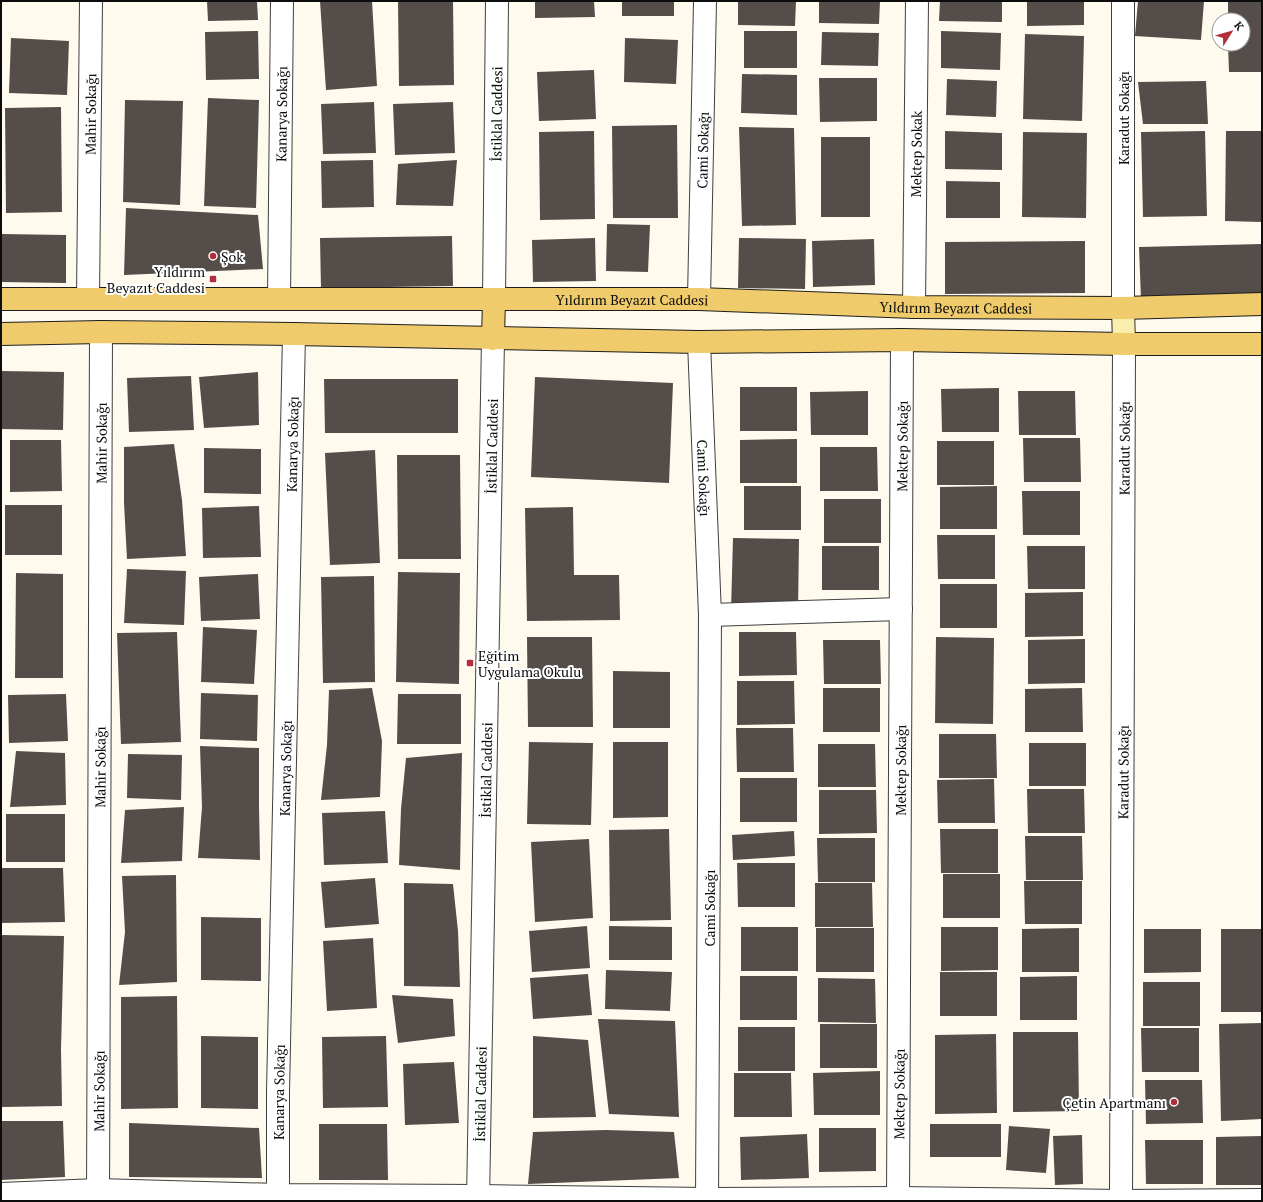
<svg xmlns="http://www.w3.org/2000/svg" width="1263" height="1202" viewBox="0 0 1263 1202" font-family="'PT Serif',serif">
	<style>
		.building { fill: #544d49 }
		.lines { fill: none; stroke-linecap: round; stroke-linejoin: round }
		.minor-casing { stroke: #3f3f3f; stroke-width: 24 }
		.tertiary-casing { stroke: #3f3f3f; stroke-width: 24 }
		.secondary-casing { stroke: #2e2e2e; stroke-width: 24 }
		.primary-casing { stroke: #1d1d1d; stroke-width: 24 }
		.minor { stroke: #fff; stroke-width: 22 }
		.tertiary { stroke: #fff; stroke-width: 22 }
		.secondary { stroke: #faeeac; stroke-width: 22 }
		.primary { stroke: #efcb6b; stroke-width: 22 }
		.poi-dot { fill: #b32e39; stroke: #fff; stroke-width: 1.5 }
		.labels { text-anchor: middle; dominant-baseline: central; stroke-width: 4; stroke-linejoin: round; paint-order: stroke }
		.street-label { font-size: 14px; fill: #0c0c0c; stroke: #fff }
		.poi-label { font-size: 14px; fill: #0c0c0c; stroke: #fff; text-anchor: start }
	</style>
	<rect width="100%" height="100%" fill="#fefaed"/>
	<g class="building">
		<path d="M207,1H257L258,20L208,21Z"/>
		<path d="M320,1H372L377,86L326,90Z"/>
		<path d="M398,1H453L454,85L399,86Z"/>
		<path d="M535,1H594L595,17L535,18Z"/>
		<rect x="622" y="1" width="52" height="15"/>
		<path d="M738,1H796L795,26L738,25Z"/>
		<path d="M819,1H880L879,24L819,23Z"/>
		<path d="M940,1H1002V22L939,21Z"/>
		<path d="M1027,1H1084V25L1027,26Z"/>
		<path d="M1138,1H1204L1201,40L1135,36Z"/>
		<path d="M1228,1H1262V72H1229L1228,44H1243V20H1228Z"/>
		<path d="M258,31L259,79L206,80L205,32Z"/>
		<rect x="744" y="31" width="53" height="37"/>
		<path d="M941,31L1001,33L1000,70L941,68Z"/>
		<path d="M822,32L879,33L878,66L821,65Z"/>
		<path d="M1025,34L1084,36L1082,121L1023,119Z"/>
		<path d="M11,38L69,41L67,95L9,93Z"/>
		<path d="M625,38L678,40L676,84L624,82Z"/>
		<path d="M594,70L596,119L539,121L537,72Z"/>
		<path d="M742,74L797,75V115L741,113Z"/>
		<path d="M819,78H877V121L820,122Z"/>
		<path d="M947,79L997,81L996,117L946,115Z"/>
		<path d="M1206,81L1208,124H1143L1138,82Z"/>
		<path d="M208,98L259,100L256,208L204,206Z"/>
		<path d="M125,100L183,101L180,205L123,202Z"/>
		<path d="M374,102L376,153L323,154L321,104Z"/>
		<path d="M453,102L455,153L395,155L393,104Z"/>
		<path d="M61,107L62,212L6,213L5,108Z"/>
		<path d="M677,125L678,218H613L612,126Z"/>
		<path d="M739,127L794,128L796,225L742,226Z"/>
		<path d="M594,131L595,219L540,220L539,132Z"/>
		<path d="M945,131L1002,133V170L945,169Z"/>
		<path d="M1205,131L1207,216L1143,217L1141,132Z"/>
		<path d="M1226,131H1262V222L1225,221Z"/>
		<path d="M1023,132L1087,133L1086,218L1022,217Z"/>
		<rect x="821" y="137" width="49" height="80"/>
		<path d="M373,160L374,207L322,208L321,161Z"/>
		<path d="M457,160L453,206L396,205L398,164Z"/>
		<path d="M946,181L1000,182V218H946Z"/>
		<path d="M126,208L258,215L263,269L124,275Z"/>
		<path d="M607,224L650,225L648,272L606,271Z"/>
		<path d="M1,234L66,235V283L1,282Z"/>
		<path d="M452,236L453,286L321,288L320,238Z"/>
		<path d="M595,238L596,281L533,282L532,240Z"/>
		<path d="M739,238L806,239L805,289L738,288Z"/>
		<path d="M874,239L875,285L813,287L812,241Z"/>
		<path d="M1085,241V293L945,294V242Z"/>
		<path d="M1262,244V295L1141,299L1139,247Z"/>
		<path d="M1,371L64,372L63,430L1,429Z"/>
		<path d="M258,372L259,425L204,428L199,377Z"/>
		<path d="M191,376L194,430L129,432L127,378Z"/>
		<path d="M535,377L673,383L669,483L531,477Z"/>
		<path d="M324,379H458V433H325Z"/>
		<rect x="740" y="387" width="57" height="44"/>
		<path d="M999,388V432H942L941,389Z"/>
		<path d="M868,391V435H811L810,392Z"/>
		<path d="M1018,391H1075L1076,435H1019Z"/>
		<path d="M1023,438H1080L1081,482H1024Z"/>
		<path d="M797,439V483H740V440Z"/>
		<path d="M10,440H61L62,491L10,492Z"/>
		<rect x="937" y="441" width="57" height="44"/>
		<path d="M174,444L182,500L186,556L127,559L124,503V447Z"/>
		<path d="M820,447H877L878,491H820Z"/>
		<path d="M204,448L261,449V494L204,493Z"/>
		<path d="M375,450L380,563L330,565L325,453Z"/>
		<path d="M397,455H460L461,559H398Z"/>
		<rect x="744" y="486" width="57" height="44"/>
		<path d="M997,486V529H940V487Z"/>
		<path d="M1022,491H1080V535H1023Z"/>
		<rect x="824" y="499" width="57" height="44"/>
		<rect x="5" y="505" width="57" height="50"/>
		<path d="M259,506L261,557L203,558L202,508Z"/>
		<path d="M573,507L574,575H619L620,620L527,621L525,508Z"/>
		<path d="M937,535H995V579H938Z"/>
		<path d="M733,538L799,539L798,612L731,610Z"/>
		<rect x="822" y="546" width="57" height="44"/>
		<path d="M1027,546H1085V589H1028Z"/>
		<path d="M127,569L186,571L184,625L124,623Z"/>
		<path d="M398,572L460,573L459,684L396,682Z"/>
		<path d="M16,573L63,574V678H15Z"/>
		<path d="M258,574L260,619L201,621L199,577Z"/>
		<path d="M374,576L375,682L323,683L321,577Z"/>
		<rect x="940" y="584" width="57" height="44"/>
		<path d="M1083,592V636L1025,637V593Z"/>
		<path d="M203,627L257,630L254,684L201,682Z"/>
		<path d="M177,632L181,742L121,744L117,633Z"/>
		<path d="M739,632H796L797,675L739,676Z"/>
		<path d="M527,637H592L593,727H528Z"/>
		<path d="M936,637L994,638L993,724L935,723Z"/>
		<path d="M1085,639V683L1028,684V640Z"/>
		<path d="M823,640H880L881,684H824Z"/>
		<path d="M613,671L670,672V728H613Z"/>
		<path d="M737,681H794L795,724L737,725Z"/>
		<path d="M372,688L382,741L380,797L321,800L327,745L329,690Z"/>
		<rect x="823" y="688" width="57" height="44"/>
		<path d="M1082,688L1083,732H1025V689Z"/>
		<path d="M201,693L258,695L257,741L200,739Z"/>
		<path d="M66,694L68,741L9,743L8,695Z"/>
		<path d="M398,694H461V744H397Z"/>
		<path d="M736,728H793L794,772H737Z"/>
		<path d="M939,734H996L997,778H939Z"/>
		<path d="M529,742L593,743L591,825L527,824Z"/>
		<path d="M613,742H668V817L613,818Z"/>
		<rect x="1029" y="743" width="57" height="43"/>
		<path d="M818,744H875L876,787H818Z"/>
		<path d="M200,746L259,748V806L260,860L198,858L202,807Z"/>
		<path d="M16,751L65,753L66,805L10,807Z"/>
		<path d="M462,753L460,870L399,865L401,809L406,758Z"/>
		<path d="M128,754L182,755L181,800L127,798Z"/>
		<rect x="740" y="778" width="57" height="44"/>
		<path d="M994,779L995,823H938L937,780Z"/>
		<path d="M1027,789H1084L1085,833H1028Z"/>
		<path d="M819,790H876L877,833L819,834Z"/>
		<path d="M184,807L182,861L121,863L125,810Z"/>
		<path d="M385,811L388,863L324,865L322,813Z"/>
		<rect x="6" y="814" width="59" height="48"/>
		<path d="M669,829L671,920L610,921L609,830Z"/>
		<path d="M940,829H998V873H941Z"/>
		<path d="M794,831L795,856L733,860L732,835Z"/>
		<path d="M1025,836H1082L1083,880H1026Z"/>
		<path d="M817,838H875V882H818Z"/>
		<path d="M589,839L593,918L535,922L531,842Z"/>
		<path d="M737,863H795V907H738Z"/>
		<path d="M1,868H63L65,922L1,923Z"/>
		<rect x="943" y="874" width="57" height="44"/>
		<path d="M176,875L177,982L119,985L125,932L122,876Z"/>
		<path d="M375,878L379,924L325,928L321,882Z"/>
		<path d="M1024,881H1082V924H1025Z"/>
		<path d="M404,883L453,884L458,931L460,987L404,986Z"/>
		<path d="M815,883H872L873,927H815Z"/>
		<path d="M201,917L261,918V981L201,980Z"/>
		<path d="M587,926L590,968L532,972L529,931Z"/>
		<path d="M609,926L672,927V960H609Z"/>
		<rect x="741" y="927" width="57" height="44"/>
		<path d="M941,927H998V970L941,971Z"/>
		<rect x="816" y="928" width="58" height="44"/>
		<path d="M1079,928V972H1022V929Z"/>
		<path d="M1144,929H1201V972L1144,973Z"/>
		<rect x="1221" y="929" width="41" height="83"/>
		<path d="M1,935L64,936L61,1049L62,1106L2,1107Z"/>
		<path d="M373,938L377,1008L327,1011L323,941Z"/>
		<path d="M606,970L672,972L670,1011L605,1009Z"/>
		<rect x="940" y="972" width="57" height="44"/>
		<path d="M588,974L592,1015L533,1019L530,978Z"/>
		<rect x="740" y="976" width="57" height="44"/>
		<path d="M1077,976V1020H1020V977Z"/>
		<path d="M818,978L875,979L876,1023L818,1022Z"/>
		<rect x="1143" y="982" width="57" height="44"/>
		<path d="M392,995L453,999L455,1036L398,1043Z"/>
		<path d="M177,996L178,1108L121,1109V997Z"/>
		<path d="M598,1019L675,1021L679,1117L609,1114Z"/>
		<path d="M1262,1023V1119L1221,1121L1219,1024Z"/>
		<rect x="820" y="1024" width="57" height="44"/>
		<rect x="738" y="1027" width="57" height="44"/>
		<path d="M1141,1028H1199V1072H1142Z"/>
		<path d="M1013,1032H1078L1079,1111L1013,1112Z"/>
		<path d="M996,1034L997,1113L935,1114V1035Z"/>
		<path d="M201,1036L258,1037V1109L201,1108Z"/>
		<path d="M386,1036L388,1107L323,1108L322,1037Z"/>
		<path d="M533,1036L588,1040L596,1117L533,1118Z"/>
		<path d="M454,1062L459,1123L405,1125L403,1064Z"/>
		<path d="M880,1071V1115H814L813,1073Z"/>
		<path d="M734,1073H791L792,1117H734Z"/>
		<path d="M1145,1080H1202L1203,1123L1146,1124Z"/>
		<path d="M1,1121H63L65,1177L1,1180Z"/>
		<path d="M129,1123L259,1128L262,1178L129,1177Z"/>
		<path d="M319,1124H387L388,1180H319Z"/>
		<rect x="930" y="1124" width="71" height="33"/>
		<path d="M1009,1126L1050,1129L1046,1173L1006,1170Z"/>
		<path d="M819,1128H876V1171L819,1172Z"/>
		<path d="M606,1130L674,1132L679,1178L528,1184L533,1132Z"/>
		<path d="M807,1134L809,1178L741,1180L740,1137Z"/>
		<path d="M1082,1135L1083,1184L1055,1185L1053,1136Z"/>
		<path d="M1262,1136V1185H1216V1137Z"/>
		<path d="M1145,1140H1203V1184H1146Z"/>
	</g>
	<g class="lines">
		<defs>
			<g id="minor">
				<path d="M1123,1V308"/>
				<path id="s1" d="M88,299L91,1"/>
				<path id="s2" d="M279,299L282,1"/>
				<path id="s3" d="M699,299L705,1"/>
				<path id="s4" d="M914,307L917,1"/>
				<path id="s5" d="M699,342L710,615L707,1201"/>
				<path d="M710,615L901,609"/>
				<path d="M1,1194L98,1190L278,1195L478,1196L707,1199L898,1198L1121,1201L1262,1200"/>
				<path id="s6" d="M98,1201L101,332"/>
				<path id="s7" d="M278,1201V1092L294,334"/>
				<path id="s8" d="M898,1201L902,340"/>
				<path id="s9" d="M1121,1201L1124,344"/>
			</g>
			<g id="tertiary">
				<path id="s10" d="M494,299L497,1"/>
				<path id="s11" d="M478,1201L493,339"/>
			</g>
			<path id="secondary" d="M1123,308L1124,344"/>
			<g id="primary">
				<path id="s12" d="M1,299H699L914,307L1123,308L1262,304"/>
				<path d="M1,334L101,332L294,334L699,342L902,340L1124,344H1262"/>
				<path d="M493,339L494,299"/>
			</g>
		</defs>
		<use href="#minor" class="minor-casing"/>
		<use href="#tertiary" class="tertiary-casing"/>
		<use href="#secondary" class="secondary-casing"/>
		<use href="#primary" class="primary-casing"/>
		<use href="#minor" class="minor"/>
		<use href="#tertiary" class="tertiary"/>
		<use href="#secondary" class="secondary"/>
		<use href="#primary" class="primary"/>
	</g>
	<g class="poi-dot">
		<circle cx="213" cy="256" r="4"/>
		<rect x="209" y="275" width="8" height="8" rx="2"/>
		<rect x="466" y="659" width="8" height="8" rx="2"/>
		<circle cx="1174" cy="1102" r="4"/>
	</g>
	<g class="labels">
		<g class="street-label">
			<text stroke="none"><textPath href="#s1" startOffset="185">Mahir Sokağı</textPath></text>
			<text stroke="none"><textPath href="#s2" startOffset="185">Kanarya Sokağı</textPath></text>
			<text stroke="none"><textPath href="#s10" startOffset="185">İstiklal Caddesi</textPath></text>
			<text transform="translate(1123 118) rotate(-90)">Karadut Sokağı</text>
			<text stroke="none"><textPath href="#s3" startOffset="149">Cami Sokağı</textPath></text>
			<text stroke="none"><textPath href="#s4" startOffset="153">Mektep Sokak</textPath></text>
			<text stroke="none"><textPath href="#s12" startOffset="631">Yıldırım Beyazıt Caddesi</textPath></text>
			<text stroke="none"><textPath href="#s12" startOffset="955">Yıldırım Beyazıt Caddesi</textPath></text>
			<text stroke="none"><textPath href="#s6" startOffset="758">Mahir Sokağı</textPath></text>
			<text stroke="none"><textPath href="#s7" startOffset="757">Kanarya Sokağı</textPath></text>
			<text stroke="none"><textPath href="#s11" startOffset="755">İstiklal Caddesi</textPath></text>
			<text stroke="none"><textPath href="#s8" startOffset="755">Mektep Sokağı</textPath></text>
			<text stroke="none"><textPath href="#s9" startOffset="753">Karadut Sokağı</textPath></text>
			<text stroke="none"><textPath href="#s5" startOffset="136">Cami Sokağı</textPath></text>
			<text stroke="none"><textPath href="#s6" startOffset="434">Mahir Sokağı</textPath></text>
			<text stroke="none"><textPath href="#s7" startOffset="433">Kanarya Sokağı</textPath></text>
			<text stroke="none"><textPath href="#s11" startOffset="431">İstiklal Caddesi</textPath></text>
			<text stroke="none"><textPath href="#s8" startOffset="431">Mektep Sokağı</textPath></text>
			<text stroke="none"><textPath href="#s9" startOffset="429">Karadut Sokağı</textPath></text>
			<text transform="translate(709 908) rotate(-90)">Cami Sokağı</text>
			<text stroke="none"><textPath href="#s6" startOffset="110">Mahir Sokağı</textPath></text>
			<text stroke="none"><textPath href="#s7" startOffset="109">Kanarya Sokağı</textPath></text>
			<text stroke="none"><textPath href="#s11" startOffset="107">İstiklal Caddesi</textPath></text>
			<text stroke="none"><textPath href="#s8" startOffset="107">Mektep Sokağı</textPath></text>
		</g>
		<g class="poi-label">
			<text x="221" y="256">Şok</text>
			<text x="205" y="271" text-anchor="end">Yıldırım<tspan x="205" dy="16">Beyazıt Caddesi</tspan></text>
			<text x="478" y="655">Eğitim<tspan x="478" dy="16">Uygulama Okulu</tspan></text>
			<text x="1166" y="1102" text-anchor="end">Çetin Apartmanı</text>
		</g>
	</g>
	<rect width="1263" height="1202" fill="none" stroke="#0c0c0c" stroke-width="4"/>
	<g transform="translate(1231 32) rotate(53)"><circle r="19" fill="#ffffff" stroke="#9e9e9e"/>
	<path d="M0-3L7 15L0 10L-7 15Z" fill="#b32e39"/>
	<text y="-6" font-size="11" font-weight="bold" text-anchor="middle" fill="#0c0c0c">K</text>
	</g>
</svg>
